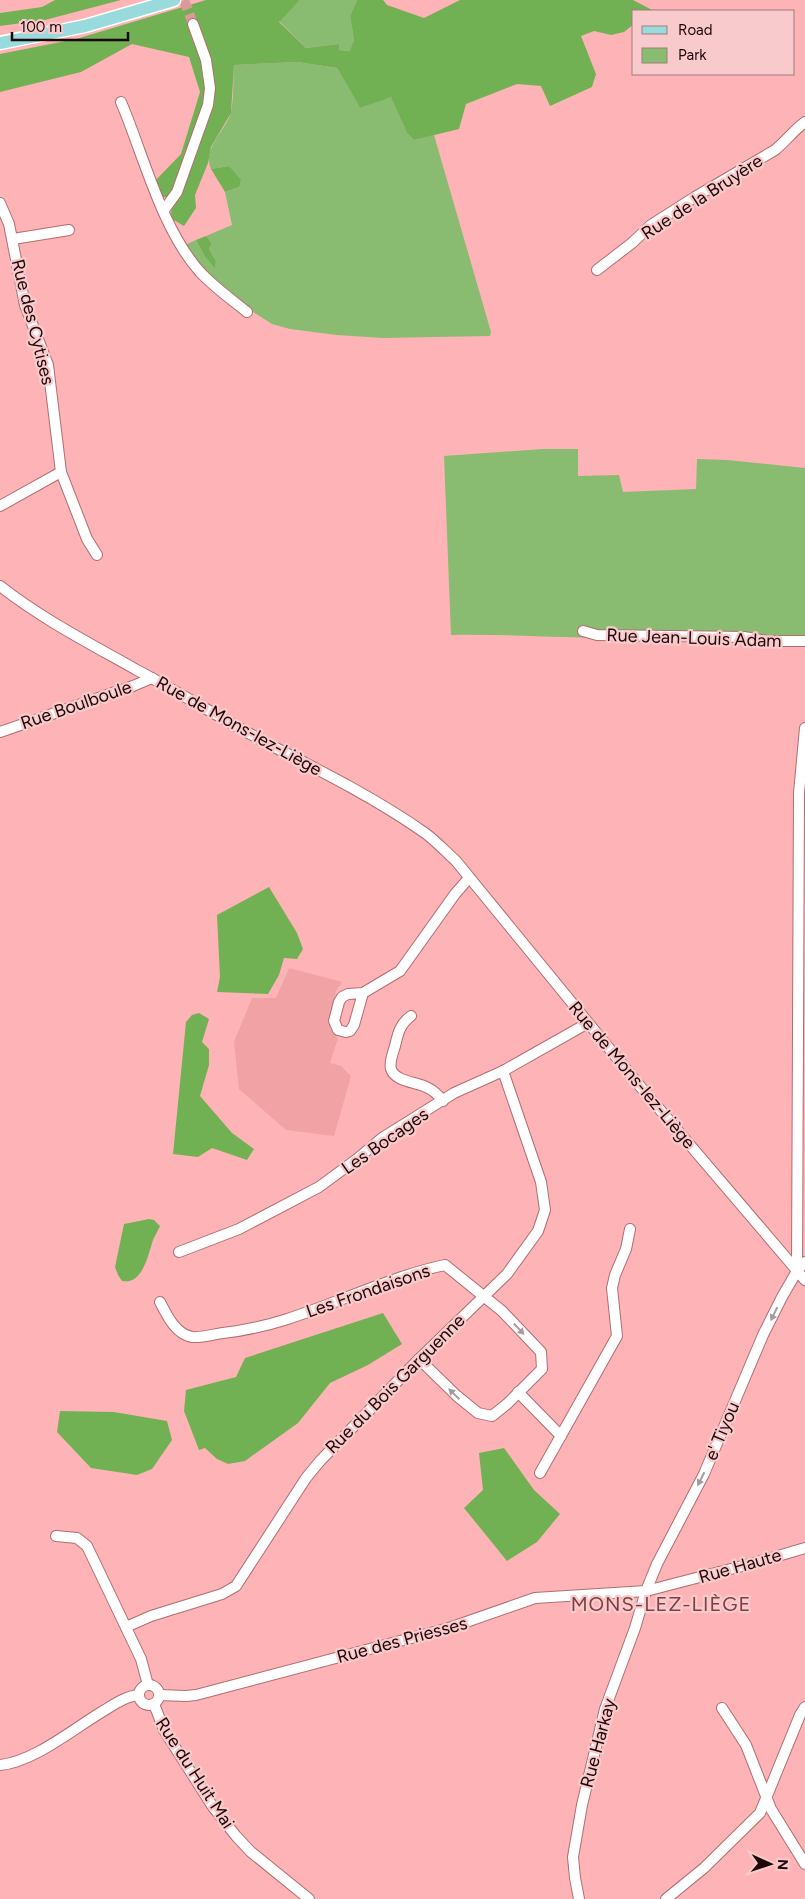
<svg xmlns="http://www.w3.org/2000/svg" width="805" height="1899" viewBox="0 0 805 1899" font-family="Figtree,sans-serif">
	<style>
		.built { fill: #f1a2a5 }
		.green { fill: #89bc71 }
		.forest { fill: #72b153 }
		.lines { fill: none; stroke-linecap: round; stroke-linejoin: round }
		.minor-tunnel { stroke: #dc999c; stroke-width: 10; stroke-dasharray: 10 5; stroke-linecap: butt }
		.minor-casing { stroke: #b16d71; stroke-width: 12 }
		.major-casing { stroke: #fff; stroke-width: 15 }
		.minor { stroke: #fff; stroke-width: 10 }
		.major { stroke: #99dadc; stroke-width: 12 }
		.oneway { fill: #a59b9c }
		.labels { text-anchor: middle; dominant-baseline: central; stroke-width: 4.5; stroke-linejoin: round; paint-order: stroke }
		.street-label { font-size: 18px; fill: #1e0608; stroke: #f8cacb }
		.quarter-label { font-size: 20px; letter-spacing: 1px; fill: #7e3f44; stroke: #f8cacb }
	</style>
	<rect width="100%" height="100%" fill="#feb3b6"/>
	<path class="built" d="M289,968L342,982L336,991L330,1017V1029L338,1038L330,1063L341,1066L351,1076L334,1136L286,1130L239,1089L234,1042L252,998H276Z"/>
	<g class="green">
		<path d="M300,0H357L350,16L354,40L351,51L339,50V44L306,48L279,21Z"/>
		<path d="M297,62L337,68L360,108L391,96L407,133L414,140L434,135L491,332L490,336L383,338L337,335L290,329L272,324L241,304L210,278L185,245L196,240L205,257L215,267L216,261L209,249L212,243L206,236L232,225L225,192L239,187L229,166L211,169C202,148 226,131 231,112C234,98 233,80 234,65Z"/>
		<path d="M543,449H578V476L619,475L623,492L696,489L697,459L727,460L805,468V644C735,639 665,640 595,638C547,637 499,634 451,635L444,456Z"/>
	</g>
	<g class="forest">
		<path d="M55,0H121L45,20L0,26V13L42,7Z"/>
		<path d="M206,0H300L279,22L306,48L339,44V50L350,51L354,40L350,16L357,0H383L387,5L424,18L460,0H633L654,11H634V24L624,32L611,35L594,31L581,36L596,74L592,87L550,106L541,86L517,84L466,104L459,129L414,140L407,133L391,97L360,108L337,68L297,62L234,65L231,113L211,147L208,163L195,195L196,208L184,226L172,219L171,213L173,200L169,197H160L153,183L181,154L200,92L189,57L132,44L81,72L0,92V54L76,39Z"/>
		<path d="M229,166L241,180L239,187L225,192L211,169Z"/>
		<path d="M206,236L212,243L209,249L216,261L215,268L205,257L196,240Z"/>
		<path d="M269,887L297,933L303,949L297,959L284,958L279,975L268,994L217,992L220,977L217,915Z"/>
		<path d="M199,1013L209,1019L202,1042L209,1049V1065L200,1096L232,1133L254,1149L247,1160L212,1148L198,1157L173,1154L186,1022L192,1015Z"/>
		<path d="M149,1219L154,1220L160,1226C158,1231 155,1235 153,1240C148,1255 143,1285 122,1281L118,1275L115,1267L124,1224Z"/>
		<path d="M383,1313L402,1344L368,1365L330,1383L298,1423L245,1461L228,1464L217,1459L205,1448L199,1450L184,1411L186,1390L236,1377L245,1358Z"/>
		<path d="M60,1411L114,1412L167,1421L172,1440L152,1469L137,1475L91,1468L57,1432Z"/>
		<path d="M504,1448L534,1490L560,1514L537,1542L507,1561L464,1508L483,1490L479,1453Z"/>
	</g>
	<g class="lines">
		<path class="minor-tunnel" d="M184,0L193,24"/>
		<defs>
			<g id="minor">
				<path d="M121,102C144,156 161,228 200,272C214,287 231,299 247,312"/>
				<path d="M0,203L9,224L25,305L48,365L61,472L87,539L97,555"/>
				<path d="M164,210L177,192L208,105L210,88L206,60L193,24"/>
				<path d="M13,239L69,230"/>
				<path d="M597,270L632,243L651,225L695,197L775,150C786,141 794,130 805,122"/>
				<path d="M0,506L61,472"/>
				<path d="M0,586C42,619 89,643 135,669C182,694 227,722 274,747C325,773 378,800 425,833C436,841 446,852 456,861L644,1091L805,1280"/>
				<path d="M583,631L597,635L744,637L767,641H805"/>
				<path d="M0,732L133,686L152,678"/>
				<path d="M363,993L354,1025L350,1031L346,1032L338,1030L334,1021L339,1002L342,997L348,994L363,993L400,971L455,894L469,878"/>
				<path d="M411,1016C400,1024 398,1033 395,1046C393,1053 389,1062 391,1069C395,1082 418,1082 428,1088C435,1091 439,1096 443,1101"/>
				<path d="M179,1252L239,1229L319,1187L357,1159L382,1138L454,1093L503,1071L588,1023"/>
				<path d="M797,1271L799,793L805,728"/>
				<path d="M160,1302C167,1315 175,1334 192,1337C202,1338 214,1334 223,1333C301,1325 369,1281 445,1265L502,1311L541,1352L542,1369L507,1404L492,1416L478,1413L457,1396L419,1359"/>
				<path d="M518,1392L561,1436"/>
				<path d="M540,1473L617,1336L612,1288L615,1275L626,1249L630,1229"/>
				<path d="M56,1536L77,1538L87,1546L141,1659L148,1685"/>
				<path d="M126,1627L151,1616L222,1594L236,1586L306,1478L320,1461L419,1359L507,1274L538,1231L545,1210L541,1182L503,1071"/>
				<circle cx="149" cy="1695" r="10"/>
				<path d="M159,1695L186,1696L196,1695L449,1628L535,1598L646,1591L754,1563L805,1548"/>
				<path d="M154,1704L164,1730L213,1807L236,1836L251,1852L309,1899"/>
				<path d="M722,1708L746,1745L771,1809L805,1864"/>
				<path d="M0,1765C33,1762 72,1730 100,1713C112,1706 125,1696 139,1695"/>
				<path d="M579,1899L575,1878L573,1857L582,1805L605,1709L635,1628L646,1591L657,1564L704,1474L763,1335L782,1297L797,1271L805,1262"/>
				<path d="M666,1899L704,1868L760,1813L800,1715L805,1707"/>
			</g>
			<path id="major" d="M0,43L85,26L174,0"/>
		</defs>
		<use href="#minor" class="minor-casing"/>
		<use href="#major" class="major-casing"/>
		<use href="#minor" class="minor"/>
		<use href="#major" class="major"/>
	</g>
	<defs><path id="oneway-solid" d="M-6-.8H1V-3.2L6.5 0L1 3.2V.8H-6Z" transform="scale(1.25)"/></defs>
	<g class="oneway">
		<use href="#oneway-solid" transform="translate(774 1314) rotate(116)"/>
		<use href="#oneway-solid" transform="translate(519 1329) rotate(47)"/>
		<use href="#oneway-solid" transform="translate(454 1394) rotate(-136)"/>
		<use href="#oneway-solid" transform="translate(701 1479) rotate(117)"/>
	</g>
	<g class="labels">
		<g class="street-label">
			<text transform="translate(702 197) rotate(-33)">Rue de la Bruyère</text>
			<text transform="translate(33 322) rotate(76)">Rue des Cytises</text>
			<text transform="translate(694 638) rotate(2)">Rue Jean-Louis Adam</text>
			<text transform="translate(76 705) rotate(-19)">Rue Boulboule</text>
			<text transform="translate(239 726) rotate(29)">Rue de Mons-lez-Liège</text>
			<text transform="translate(632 1075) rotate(50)">Rue de Mons-lez-Liège</text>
			<text transform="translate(385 1141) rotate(-35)">Les Bocages</text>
			<text transform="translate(368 1291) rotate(-19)">Les Frondaisons</text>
			<text transform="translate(395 1384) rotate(-45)">Rue du Bois Garguenne</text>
			<text transform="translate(722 1431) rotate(-67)">e' Tiyou</text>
			<text transform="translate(740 1566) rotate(-16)">Rue Haute</text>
			<text transform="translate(402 1640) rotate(-15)">Rue des Priesses</text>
			<text transform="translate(598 1743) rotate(-75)">Rue Harkay</text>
			<text transform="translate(195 1773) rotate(57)">Rue du Huit Mai</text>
		</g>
		<g class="quarter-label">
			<text x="661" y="1604">MONS-LEZ-LIÈGE</text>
		</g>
	</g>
	<rect x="632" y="10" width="162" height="65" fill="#f8cacb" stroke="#a17c7d"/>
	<rect x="642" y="26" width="25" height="8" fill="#99dadc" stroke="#a17c7d"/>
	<text x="678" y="35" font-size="15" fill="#1e0608">Road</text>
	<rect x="642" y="48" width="25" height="15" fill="#89bc71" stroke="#a17c7d"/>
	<text x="678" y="60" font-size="15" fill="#1e0608">Park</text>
	<g transform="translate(770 1864) rotate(93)" stroke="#f8cacb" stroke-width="4" paint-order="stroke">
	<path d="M0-4L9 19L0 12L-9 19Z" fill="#1e0608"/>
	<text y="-8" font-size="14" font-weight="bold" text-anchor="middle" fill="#1e0608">N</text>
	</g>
	<path d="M12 32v8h116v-8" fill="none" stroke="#1e0608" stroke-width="2.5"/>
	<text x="20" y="32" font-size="15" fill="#1e0608" stroke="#f8cacb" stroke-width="4" paint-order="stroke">100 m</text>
</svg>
